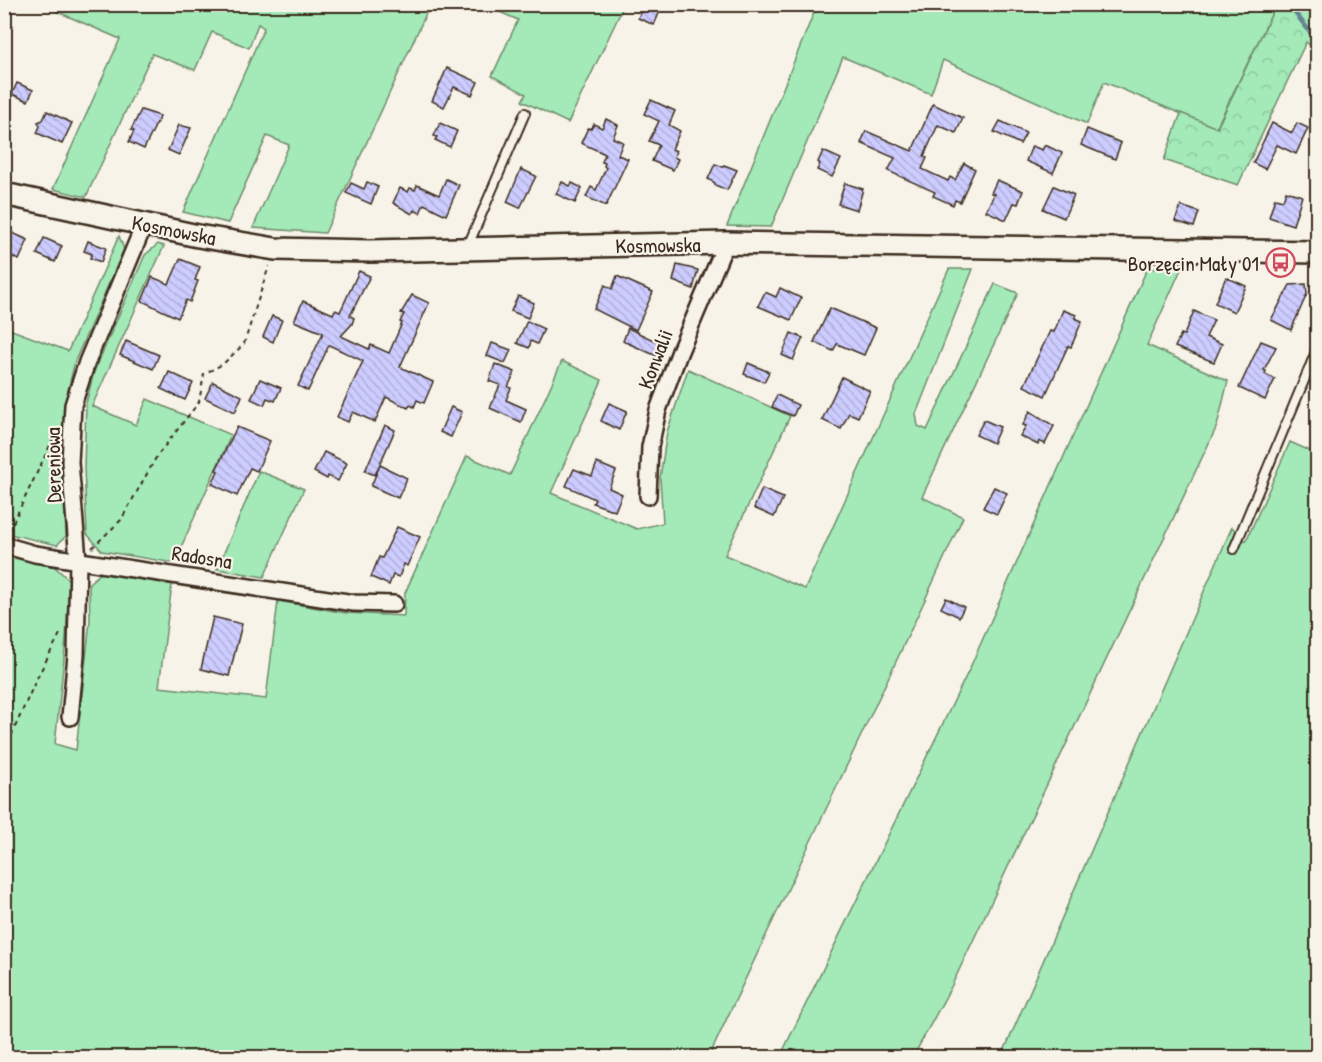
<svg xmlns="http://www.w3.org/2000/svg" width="1322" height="1062" viewBox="0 0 1322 1062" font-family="'Patrick Hand',sans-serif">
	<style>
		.green { fill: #a3eab8; stroke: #6f8a6b; stroke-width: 1.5 }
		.forest { fill: url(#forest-crowns); stroke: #6f8a6b; stroke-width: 1.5 }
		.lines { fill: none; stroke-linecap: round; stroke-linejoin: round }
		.stream { stroke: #658694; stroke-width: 4.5 }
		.building { fill: url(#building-back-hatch); stroke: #3b2a1e; stroke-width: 1.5 }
		.lane-casing { stroke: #3b2a1e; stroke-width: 12 }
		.street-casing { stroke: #3b2a1e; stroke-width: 20 }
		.secondary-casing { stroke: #3b2a1e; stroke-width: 26 }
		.path { stroke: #3b2a1e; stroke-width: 2; stroke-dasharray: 4.5 4.5; stroke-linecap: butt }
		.lane { stroke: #f7f3e8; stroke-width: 8 }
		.street { stroke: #f7f3e8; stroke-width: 15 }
		.secondary { stroke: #f7f3e8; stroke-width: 21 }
		.labels { text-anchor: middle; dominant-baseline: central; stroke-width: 4.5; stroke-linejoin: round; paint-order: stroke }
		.street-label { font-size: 21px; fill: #3b2a1e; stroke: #f7f3e8 }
		.poi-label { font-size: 21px; fill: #3b2a1e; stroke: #f7f3e8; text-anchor: end }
	</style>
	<defs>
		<pattern id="forest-crowns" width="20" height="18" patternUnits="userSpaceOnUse" patternTransform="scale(1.5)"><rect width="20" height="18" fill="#a3eab8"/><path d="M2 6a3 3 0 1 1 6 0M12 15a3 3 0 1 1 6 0" fill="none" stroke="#8dc99e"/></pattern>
		<pattern id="building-back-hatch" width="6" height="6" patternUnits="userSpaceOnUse" patternTransform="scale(1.5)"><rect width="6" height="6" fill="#ccf"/><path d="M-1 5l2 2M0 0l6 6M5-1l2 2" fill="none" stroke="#b0afda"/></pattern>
	</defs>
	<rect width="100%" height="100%" fill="#f7f3e8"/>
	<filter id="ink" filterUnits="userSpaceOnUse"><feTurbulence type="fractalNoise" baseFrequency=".0167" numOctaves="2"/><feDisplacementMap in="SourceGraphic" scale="12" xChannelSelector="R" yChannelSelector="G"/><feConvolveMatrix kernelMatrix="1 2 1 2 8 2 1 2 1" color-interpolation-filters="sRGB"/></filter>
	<g filter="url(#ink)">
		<g class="green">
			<path d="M42,5H430L325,233L253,228L289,145L267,136L228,223L183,212L264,28L258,24L249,48L212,32L195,70L152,54L86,197L53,189L120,39Z"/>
			<path d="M484,5H624L568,123L522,101L526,94L492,76L518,20Z"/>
			<path d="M817,5H1276L1216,128L1104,82L1087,124L943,60L931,94L843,57L771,227L727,226Z"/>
			<path d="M119,236L124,249L75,361L66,399L62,440L66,536L57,545L5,533L4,327L68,351Z"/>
			<path d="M158,244L164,246L92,406L136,425L147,399L231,435L174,563L102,551L87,534L84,468L86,403L94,372L145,255Z"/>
			<path d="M1182,267L1147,345L1228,381L1217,426L952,985L913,1057H780L969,670L1147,269Z"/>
			<path d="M949,269H973L916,414L918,426L927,430L995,284L1018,293L922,497L963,517C881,698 792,877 709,1057H5V556L55,567L69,580L66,639L55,744L76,750L90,621L89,583L101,573L172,584L159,687L266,699L278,601L346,613L404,616L405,593L467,456L510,475L562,361L602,380L551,493L637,529L663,523L660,478L667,432L688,369L790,416L725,555L805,589Z"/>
			<path d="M1290,442L1317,454V1057L1001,1058L1232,527L1246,541Z"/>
			<path d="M259,471L304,489L264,577L217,569Z"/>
		</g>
		<path class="forest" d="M1276,5H1317V52L1306,42L1238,185L1164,160L1181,113L1217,128Z"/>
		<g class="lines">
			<path class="stream" d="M1288,4L1318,42"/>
		</g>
		<g class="building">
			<path d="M644,4H663L654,25L638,18Z"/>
			<path d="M447,68L478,82L472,95L454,87L444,107L432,101Z"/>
			<path d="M17,83L33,90L28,101L12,94Z"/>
			<path d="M651,100L675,111L669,125L680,131L672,149L676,151L674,157L678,159L673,170L652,161L659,145L649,141L659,121L644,114Z"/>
			<path d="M933,104L963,118L956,133L938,125L924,156L927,158L922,169L948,181L950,177L955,180L964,163L975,169L960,202L955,200L953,205L933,196L935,192L888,171L895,158L861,143L866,131L912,151Z"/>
			<path d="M141,110L160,116L144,149L129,142L134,131L131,130Z"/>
			<path d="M47,111L72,123L62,144L37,133L40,126L38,122L43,120Z"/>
			<path d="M606,119L618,125L613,138L623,142L618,155L628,159L606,206L586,197L591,187L596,190L606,168L604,166L605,163L602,162L605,154L581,143L588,128L591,129L594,124L602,128Z"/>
			<path d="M1000,121L1026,133L1020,144L994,132Z"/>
			<path d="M440,123L457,131L450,147L435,140L437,137L434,136Z"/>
			<path d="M1272,123L1292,133L1297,123L1308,128L1296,154L1277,145L1265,169L1253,163Z"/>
			<path d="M179,125L191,128L179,155L168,150Z"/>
			<path d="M1087,129L1121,143L1115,159L1081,145Z"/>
			<path d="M1045,145L1062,153L1053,173L1026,161L1032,146L1042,150Z"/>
			<path d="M823,151L841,159L832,177L817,170L820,164L818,162Z"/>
			<path d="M715,164L723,167L724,165L737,170L727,190L715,185V183L708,179Z"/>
			<path d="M521,169L536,176L520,208L507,202Z"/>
			<path d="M446,179L459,185L446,215L424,204L420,213L414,210L412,214L393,203L400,188L408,192L410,188L415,190L417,185L439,195Z"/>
			<path d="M997,180L1023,191L1018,204L1014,203L1006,220L986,211L994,194L991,193Z"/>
			<path d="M367,182L378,187L371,204L346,193L351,183L364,189Z"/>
			<path d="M562,182L570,186L572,183L582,188L575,203L556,194Z"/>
			<path d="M845,183L863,189L857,210L838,204Z"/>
			<path d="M1054,186L1074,195L1064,218L1043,209Z"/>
			<path d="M1286,191L1302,196L1293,225L1269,217L1275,198L1283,200Z"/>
			<path d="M1181,206L1199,212L1194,227L1175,221Z"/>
			<path d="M8,231L28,240L19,260L4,253V238Z"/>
			<path d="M44,238L62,246L55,262L37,254Z"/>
			<path d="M88,241L106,248L101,262L90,258L92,254L84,251Z"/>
			<path d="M180,259L200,267L195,280L198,281L190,302L186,300L178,318L142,301L152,277L169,284Z"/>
			<path d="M677,265L698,270L693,289L673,281Z"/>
			<path d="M359,271L370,276L350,316L354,318L352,324L341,336L369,349L371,345L389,353L402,323L400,322L404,314L401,313L412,295L429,303L400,367L433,382L424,403L417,400L414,407L410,405L408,408L386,397L375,422L353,412L348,422L337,417L363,361L329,345L308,391L298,386L323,333L294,321L303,301L333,314L335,310L340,312Z"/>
			<path d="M617,276L653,292L636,330L594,309L605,285L612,289Z"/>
			<path d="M1226,277L1246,286L1234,312L1215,303Z"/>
			<path d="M1306,284L1307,294L1291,330L1271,320L1290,285Z"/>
			<path d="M780,288L801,298L791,320L758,306L765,292L776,297Z"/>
			<path d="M518,296L534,303L528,318L511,311Z"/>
			<path d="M830,308L876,328L864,355L837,344L833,351L814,342Z"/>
			<path d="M1063,310L1076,315L1075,318L1082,321L1071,347L1068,346L1045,396L1024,386L1050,331L1054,332Z"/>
			<path d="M1194,311L1214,320L1206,337L1222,344L1214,362L1175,347L1181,334L1184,335Z"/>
			<path d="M272,316L282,320L273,342L263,337Z"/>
			<path d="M527,321L544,329L537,344L531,341L529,348L517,343Z"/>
			<path d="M628,328L664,345L659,357L623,341Z"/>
			<path d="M791,333L803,338L793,360L782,355Z"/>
			<path d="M126,341L159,355L153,369L120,355Z"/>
			<path d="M1261,341L1276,347L1264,370L1266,371L1265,374L1275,379L1265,400L1239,388Z"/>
			<path d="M492,343L511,350L505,363L487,356Z"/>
			<path d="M748,363L769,372L764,382L744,374Z"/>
			<path d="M495,364L515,372L508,387L511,388L506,400L526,409L521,422L490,408L500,385L489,381Z"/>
			<path d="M169,372L193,383L185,400L161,389Z"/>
			<path d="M842,377L870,391L858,417L849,413L841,429L822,420Z"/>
			<path d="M260,379L281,388L275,401L267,398L264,405L251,399Z"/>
			<path d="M213,382L242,396L235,412L205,398Z"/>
			<path d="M777,395L798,405L793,416L772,407Z"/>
			<path d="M609,403L627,411L619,430L601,421Z"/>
			<path d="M451,407L462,412L451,437L440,432Z"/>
			<path d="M1030,411L1054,426L1045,444L1039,441L1038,445L1020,436L1026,426L1023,425Z"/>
			<path d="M984,420L1000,427L993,443L976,435Z"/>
			<path d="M385,425L395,430L375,475L365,471Z"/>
			<path d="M237,427L270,441L257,471L250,468L237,496L212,484L218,471L216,470Z"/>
			<path d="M324,452L347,463L338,481L328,476L327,479L314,472Z"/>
			<path d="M597,463L616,471L609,488L622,494L615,511L593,503L595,499L566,486L574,469L592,476Z"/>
			<path d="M380,465L407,478L398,498L371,486Z"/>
			<path d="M994,487L1007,493L997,514L983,508Z"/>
			<path d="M762,489L783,498L774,517L754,508Z"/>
			<path d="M397,527L420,537L407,566L404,564L399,577L393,575L389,585L371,577L379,557L382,558Z"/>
			<path d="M946,598L964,607L959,617L941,608Z"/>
			<path d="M213,617L242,624L229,676L201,669Z"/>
		</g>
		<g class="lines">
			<defs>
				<g id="lane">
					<path d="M467,248L525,113"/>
					<path d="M1234,549L1318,347"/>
				</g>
				<g id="street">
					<path d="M648,496L650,447L658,410L680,351L726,243"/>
					<path d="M4,545L35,554L354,603L394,604"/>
					<path d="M70,717L76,655L78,560L70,462L73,405L87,362L144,225"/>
				</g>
				<path id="secondary" d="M4,194L198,236L275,249L370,251L726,243L1318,252"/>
			</defs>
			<use href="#lane" class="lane-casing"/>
			<use href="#street" class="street-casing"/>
			<use href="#secondary" class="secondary-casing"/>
			<g class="path">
				<path d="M9,531L56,433"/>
				<path d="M92,548L121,520L157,456L199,402L204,374L223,364L244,344L269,266"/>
				<path d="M4,752L36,680L61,632"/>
			</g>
			<use href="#lane" class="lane"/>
			<use href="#street" class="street"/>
			<use href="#secondary" class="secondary"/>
		</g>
	</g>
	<defs>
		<symbol id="bus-ring" viewBox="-11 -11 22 22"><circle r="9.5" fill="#f7f3e8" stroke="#d1495b" stroke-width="1.5"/><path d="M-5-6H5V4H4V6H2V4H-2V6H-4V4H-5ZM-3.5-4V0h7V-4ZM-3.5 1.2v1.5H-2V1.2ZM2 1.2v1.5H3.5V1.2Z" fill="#d1495b"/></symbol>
	</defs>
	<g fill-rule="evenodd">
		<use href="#bus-ring" x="1264" y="246" width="33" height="33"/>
	</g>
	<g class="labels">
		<g class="street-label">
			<text transform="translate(174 230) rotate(11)">Kosmowska</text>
			<text transform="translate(658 245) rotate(-1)">Kosmowska</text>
			<text transform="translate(655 359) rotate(-69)">Konwalii</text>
			<text transform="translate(53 465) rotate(-91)">Dereniowa</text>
			<text transform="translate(202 557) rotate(9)">Radosna</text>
		</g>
		<g class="poi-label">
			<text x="1259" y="263">Borzęcin Mały 01</text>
		</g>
	</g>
	<rect width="1322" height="1062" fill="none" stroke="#f7f3e8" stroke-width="24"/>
	<rect x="12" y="12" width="1298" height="1038" fill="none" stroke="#3b2a1e" stroke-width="2" filter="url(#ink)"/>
</svg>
